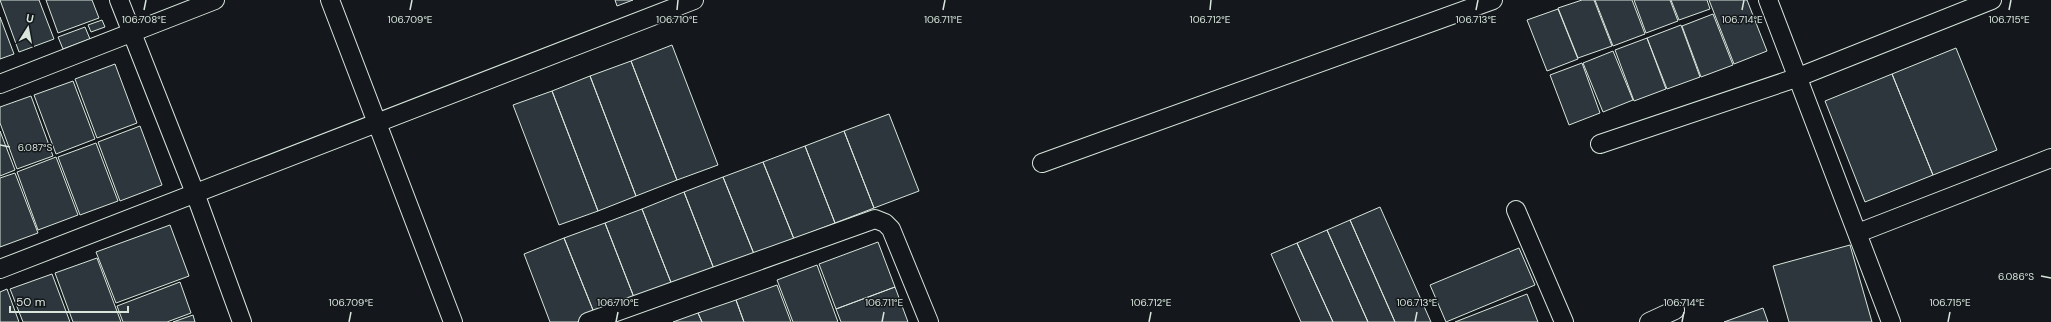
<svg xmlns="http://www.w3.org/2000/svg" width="2051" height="322" font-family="'DM Sans',sans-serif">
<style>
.building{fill:#2c363c;stroke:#d8e6dc}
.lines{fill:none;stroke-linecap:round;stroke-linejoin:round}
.minor-casing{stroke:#d8e6dc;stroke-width:20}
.minor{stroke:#14181c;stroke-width:18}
.ticks{fill:none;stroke:#d8e6dc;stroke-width:1.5}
.ticks-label{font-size:10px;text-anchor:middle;fill:#d8e6dc;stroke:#14181c;stroke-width:3;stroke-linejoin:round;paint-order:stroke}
</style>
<rect width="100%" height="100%" fill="#14181c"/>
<!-- building -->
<path class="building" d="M 0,0 L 39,0 L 54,39 L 19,52 Z
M 46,0 L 92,0 L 99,18 L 58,33 Z
M 615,0 L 633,0 L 617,6 Z
M 1582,0 L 1594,0 L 1612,46 L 1578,58 L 1558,8 Z
M 1595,0 L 1632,0 L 1645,34 L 1613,46 Z
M 1634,0 L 1670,0 L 1678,21 L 1646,33 Z
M 1671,0 L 1707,0 L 1710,9 L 1679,20 Z
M 1709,0 L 1747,0 L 1767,51 L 1734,64 Z
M 1558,9 L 1578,59 L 1547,71 L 1527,20 Z
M 1713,14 L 1733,65 L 1701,77 L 1682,26 Z
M 0,17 L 14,54 L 0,59 Z
M 102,20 L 105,27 L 91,32 L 88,25 Z
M 1681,25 L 1700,77 L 1667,89 L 1647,38 Z
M 85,27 L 90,39 L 63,49 L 58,37 Z
M 1647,38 L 1666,89 L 1634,101 L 1615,50 Z
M 672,45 L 718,165 L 677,180 L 631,61 Z
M 1956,48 L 1997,150 L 1933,175 L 1892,74 Z
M 1613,51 L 1633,100 L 1603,112 L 1583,63 Z
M 631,61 L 677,180 L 636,196 L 590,76 Z
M 1582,63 L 1600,113 L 1569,125 L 1550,75 Z
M 115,64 L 137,123 L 97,138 L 75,79 Z
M 1892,74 L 1933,175 L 1865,202 L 1825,101 Z
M 590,76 L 636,196 L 598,211 L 552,91 Z
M 73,81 L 95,139 L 56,154 L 34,95 Z
M 552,91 L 598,211 L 559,225 L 513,105 Z
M 31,96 L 53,156 L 17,169 L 0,123 L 0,107 Z
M 889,114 L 919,191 L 874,208 L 844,131 Z
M 140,126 L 162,185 L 120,201 L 98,142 Z
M 0,131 L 15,170 L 0,176 Z
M 844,131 L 874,208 L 835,223 L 805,146 Z
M 96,143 L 118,201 L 80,215 L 58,157 Z
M 805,146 L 835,223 L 794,239 L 763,162 Z
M 56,157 L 78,215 L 38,230 L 17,172 Z
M 763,162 L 794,239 L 754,254 L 723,177 Z
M 15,173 L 38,233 L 0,247 L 0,178 Z
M 723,177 L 754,254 L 714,269 L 684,192 Z
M 684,192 L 714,269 L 672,285 L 642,209 Z
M 1380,207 L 1431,322 L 1395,322 L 1350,220 Z
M 642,209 L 672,285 L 635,300 L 605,223 Z
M 1350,220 L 1395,322 L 1368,322 L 1327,230 Z
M 605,223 L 635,300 L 595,315 L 564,238 Z
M 170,225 L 189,276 L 116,303 L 96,252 Z
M 1327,230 L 1368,322 L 1333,322 L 1297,243 Z
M 564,238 L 595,315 L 577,322 L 550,322 L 524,254 Z
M 878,242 L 895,287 L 836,309 L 819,264 Z
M 1297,243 L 1333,322 L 1301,322 L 1271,254 Z
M 1850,245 L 1872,322 L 1789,322 L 1773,266 Z
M 1519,248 L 1535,285 L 1446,322 L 1430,285 Z
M 97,258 L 121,322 L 73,322 L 55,273 Z
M 817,265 L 838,322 L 793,322 L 777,280 Z
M 52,274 L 70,322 L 23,322 L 10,289 Z
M 180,282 L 191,313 L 167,322 L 123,322 L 117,306 Z
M 777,285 L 791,322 L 744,322 L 736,300 Z
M 895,287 L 908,322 L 841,322 L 836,309 Z
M 7,289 L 19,322 L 0,322 L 0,292 Z
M 1527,294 L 1538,322 L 1455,322 Z
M 736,300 L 744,322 L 702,322 L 698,313 Z
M 1763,308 L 1768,322 L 1724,322 Z
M 698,313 L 702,322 L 673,322 Z
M 193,315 L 195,322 L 173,322 Z"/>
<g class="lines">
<defs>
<path id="minor" d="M 119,0 L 195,193 L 242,322
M 330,0 L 453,322
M 1768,0 L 1891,322
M 0,84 L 215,0
M 1600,144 L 1796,78 L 1992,0
M 1042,163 L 1493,0
M 1516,210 L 1564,322
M 1858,233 L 2051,158
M 0,269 L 694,0
M 588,322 L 875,219 L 885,223 L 891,229 L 929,322
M 1649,322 L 1675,310"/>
</defs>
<!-- minor casing -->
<use href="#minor" class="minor-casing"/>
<!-- minor -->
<use href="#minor" class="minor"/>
</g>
<!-- ticks -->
<path class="ticks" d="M 144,10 L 146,0M 410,10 L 412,0M 677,10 L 678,0M 943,10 L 945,0M 1210,10 L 1211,0M 1476,10 L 1478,0M 1742,10 L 1744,0M 2009,10 L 2011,0M 0,145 L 10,147M 2041,276 L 2051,278M 349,322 L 351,312M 616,322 L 618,312M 882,322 L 884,312M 1149,322 L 1151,312M 1415,322 L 1417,312M 1682,322 L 1684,312M 1948,322 L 1950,312"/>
<g class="ticks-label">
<text x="144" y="23">106.708°E</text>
<text x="410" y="23">106.709°E</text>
<text x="677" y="23">106.710°E</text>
<text x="943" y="23">106.711°E</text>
<text x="1210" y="23">106.712°E</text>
<text x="1476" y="23">106.713°E</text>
<text x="1742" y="23">106.714°E</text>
<text x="2009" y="23">106.715°E</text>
<text x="35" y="151">6.087°S</text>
<text x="2016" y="280">6.086°S</text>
<text x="351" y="306">106.709°E</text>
<text x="618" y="306">106.710°E</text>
<text x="884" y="306">106.711°E</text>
<text x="1151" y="306">106.712°E</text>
<text x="1417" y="306">106.713°E</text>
<text x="1684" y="306">106.714°E</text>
<text x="1950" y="306">106.715°E</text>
</g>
<!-- north arrow -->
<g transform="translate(28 28) rotate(11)" stroke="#14181c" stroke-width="3" paint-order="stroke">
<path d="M0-3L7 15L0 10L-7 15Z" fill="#d8e6dc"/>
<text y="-6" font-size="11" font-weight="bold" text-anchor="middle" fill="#d8e6dc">U</text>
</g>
<!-- scale -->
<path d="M10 306v6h118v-6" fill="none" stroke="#d8e6dc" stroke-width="2"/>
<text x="16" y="306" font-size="12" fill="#d8e6dc" stroke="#14181c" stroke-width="3" paint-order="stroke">50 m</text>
</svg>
